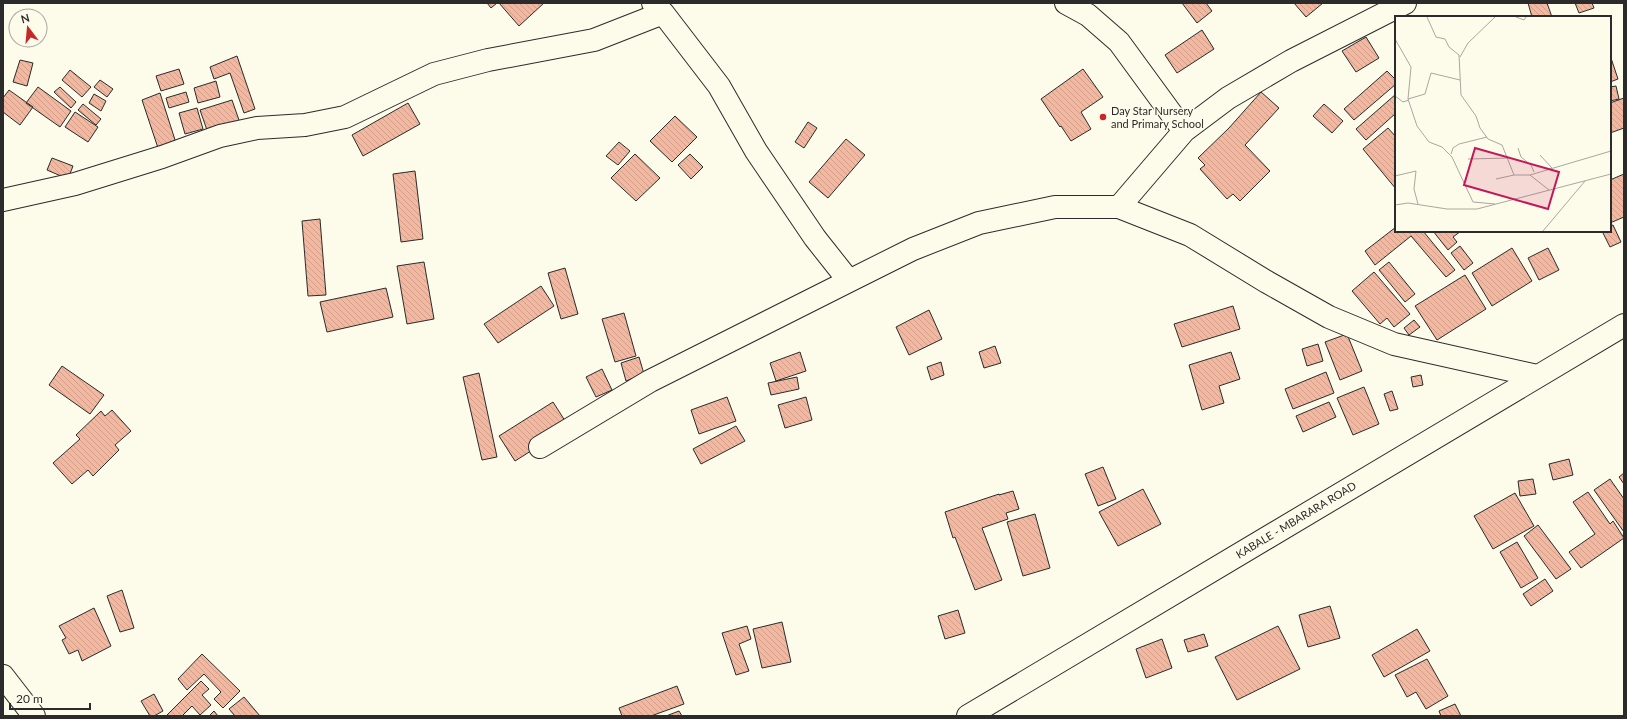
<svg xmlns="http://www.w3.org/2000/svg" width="1627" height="719" font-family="Lato,sans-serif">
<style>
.building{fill:url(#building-back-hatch);stroke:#2b2b2b}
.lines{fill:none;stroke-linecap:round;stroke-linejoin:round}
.minor-casing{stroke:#2b2b2b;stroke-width:24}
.primary-casing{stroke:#2b2b2b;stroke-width:24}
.minor{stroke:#fdfbea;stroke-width:22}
.primary{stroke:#fdfbea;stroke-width:22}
.poi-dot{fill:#c62828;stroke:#fdfbea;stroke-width:1.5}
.labels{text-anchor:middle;stroke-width:3;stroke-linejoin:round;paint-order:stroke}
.poi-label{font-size:11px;fill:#2b2b2b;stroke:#fdfbea;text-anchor:start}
.street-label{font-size:11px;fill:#2b2b2b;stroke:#fdfbea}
.inset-road{fill:none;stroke:#a9a89e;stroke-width:1}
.view{fill:#c2185b;fill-opacity:0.15;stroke:#c2185b;stroke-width:2}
.inset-edge{fill:none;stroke:#2b2b2b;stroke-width:2}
</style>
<defs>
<pattern id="building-back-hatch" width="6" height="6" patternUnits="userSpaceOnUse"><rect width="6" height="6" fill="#f2b8a0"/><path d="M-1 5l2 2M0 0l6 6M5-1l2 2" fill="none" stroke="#d09e8a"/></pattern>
</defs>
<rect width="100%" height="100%" fill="#fdfbea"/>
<!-- building -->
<path class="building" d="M 487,3 L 497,3 L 491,8 Z
M 499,3 L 544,3 L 519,26 Z
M 1182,3 L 1206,3 L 1212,11 L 1197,23 Z
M 1294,3 L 1323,3 L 1306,17 Z
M 1528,3 L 1547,3 L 1552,17 L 1532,17 Z
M 1575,3 L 1592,3 L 1594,8 L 1579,13 Z
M 1202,30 L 1214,49 L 1177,73 L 1165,55 Z
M 1366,37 L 1379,58 L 1356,72 L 1342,51 Z
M 1610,55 L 1618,79 L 1610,82 Z
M 237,56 L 255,109 L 244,113 L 230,73 L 214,79 L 210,67 Z
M 20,60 L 33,63 L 27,86 L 13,82 Z
M 179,69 L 184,84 L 161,91 L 156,76 Z
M 1083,69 L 1103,97 L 1081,112 L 1091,129 L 1071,141 L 1061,126 L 1060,127 L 1041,99 Z
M 70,70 L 91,87 L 82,97 L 62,80 Z
M 1387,71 L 1396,80 L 1396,84 L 1354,120 L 1344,109 Z
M 100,80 L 113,89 L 107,97 L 94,87 Z
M 216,81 L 220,97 L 198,103 L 194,88 Z
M 1616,86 L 1619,99 L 1610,101 L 1610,87 Z
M 38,87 L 71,111 L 60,127 L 26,103 Z
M 60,87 L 76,102 L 71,108 L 54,92 Z
M 9,90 L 33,107 L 20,125 L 3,112 L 3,98 Z
M 186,92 L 189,102 L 169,108 L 166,98 Z
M 1261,92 L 1279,108 L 1245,145 L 1270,171 L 1240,201 L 1233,194 L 1227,199 L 1200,169 L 1205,165 L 1198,158 L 1229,128 Z
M 160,93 L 176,143 L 158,148 L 142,100 Z
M 94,94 L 106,101 L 101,111 L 89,103 Z
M 1396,94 L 1396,113 L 1366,140 L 1356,129 Z
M 1624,98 L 1624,128 L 1610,133 L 1610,103 Z
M 232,100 L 240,123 L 208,133 L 200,110 Z
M 408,103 L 420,124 L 363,156 L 352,135 Z
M 83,104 L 101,119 L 96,125 L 78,110 Z
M 1324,104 L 1343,121 L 1332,133 L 1313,116 Z
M 197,108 L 203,129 L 185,134 L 179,113 Z
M 75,112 L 98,127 L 88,142 L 65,127 Z
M 675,116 L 697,137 L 672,162 L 650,141 Z
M 808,122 L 817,128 L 804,148 L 795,142 Z
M 1388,128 L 1396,137 L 1396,189 L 1363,149 Z
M 846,139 L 865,155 L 828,198 L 809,182 Z
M 619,142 L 630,151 L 618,165 L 606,156 Z
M 635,154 L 660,178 L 636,201 L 611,178 Z
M 690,154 L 703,167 L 691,179 L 678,165 Z
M 52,158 L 73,166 L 68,179 L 47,170 Z
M 415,171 L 423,239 L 401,242 L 393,174 Z
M 1624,174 L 1624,217 L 1610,223 L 1610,180 Z
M 320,219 L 326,295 L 308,296 L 302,221 Z
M 1613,225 L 1621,242 L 1610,247 L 1602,231 L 1610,231 L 1610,226 Z
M 1396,227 L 1396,231 L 1423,231 L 1455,270 L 1446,277 L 1411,236 L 1375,265 L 1365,251 Z
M 1433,231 L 1461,231 L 1453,237 L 1457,242 L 1448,250 Z
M 1460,246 L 1473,263 L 1464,270 L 1451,253 Z
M 1512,248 L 1532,281 L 1492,306 L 1472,273 Z
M 1548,248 L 1559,270 L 1539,280 L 1528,258 Z
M 424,262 L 434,319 L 407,324 L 397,266 Z
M 1389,262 L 1415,294 L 1405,302 L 1379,270 Z
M 565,268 L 578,314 L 561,319 L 548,273 Z
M 1374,272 L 1410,314 L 1394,327 L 1387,318 L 1380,324 L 1352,291 Z
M 1465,275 L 1486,309 L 1437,340 L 1415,306 Z
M 541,286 L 554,306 L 498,343 L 484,324 Z
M 386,288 L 393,317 L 327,332 L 320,302 Z
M 1233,306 L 1240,329 L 1182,347 L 1174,324 Z
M 929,310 L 942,339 L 909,355 L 896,327 Z
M 624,313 L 636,356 L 615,362 L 602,319 Z
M 1414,320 L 1420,327 L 1409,335 L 1404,328 Z
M 1347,334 L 1362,371 L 1340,380 L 1325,342 Z
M 1318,344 L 1323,361 L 1307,366 L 1302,349 Z
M 995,346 L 1001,363 L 984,368 L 979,352 Z
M 800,352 L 806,371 L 776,381 L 770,363 Z
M 1231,352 L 1240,379 L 1219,386 L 1224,403 L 1202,410 L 1189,365 Z
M 639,357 L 644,374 L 626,381 L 621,363 Z
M 941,362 L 944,375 L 931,380 L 927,367 Z
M 62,366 L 104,395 L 90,414 L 49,385 Z
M 602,369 L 612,390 L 596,397 L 586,377 Z
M 1326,372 L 1334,393 L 1293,409 L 1285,389 Z
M 479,373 L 497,457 L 482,460 L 463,377 Z
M 1421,375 L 1423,385 L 1413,387 L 1411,377 Z
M 797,377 L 799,389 L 771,395 L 768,383 Z
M 1364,387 L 1379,424 L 1353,435 L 1337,398 Z
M 1392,391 L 1398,409 L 1390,411 L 1384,394 Z
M 727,397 L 736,421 L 699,434 L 691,410 Z
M 806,397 L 812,420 L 785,428 L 778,405 Z
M 553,402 L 569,427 L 515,461 L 499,436 Z
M 1329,402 L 1336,417 L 1303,432 L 1296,416 Z
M 112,410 L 131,431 L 115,445 L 119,450 L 93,476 L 88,470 L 72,484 L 53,463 L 80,439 L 76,435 L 101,411 L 105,416 Z
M 736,426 L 745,441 L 701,464 L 693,449 Z
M 1569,459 L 1573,475 L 1553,480 L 1549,464 Z
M 1103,467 L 1116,499 L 1098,506 L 1085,474 Z
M 1624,473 L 1624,484 L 1619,477 Z
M 1533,479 L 1536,494 L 1520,496 L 1518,481 Z
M 1610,479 L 1624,499 L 1624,532 L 1594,490 Z
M 1143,489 L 1161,524 L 1118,546 L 1099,512 Z
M 1013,491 L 1019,509 L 1006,513 L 1008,519 L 982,528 L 1002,580 L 975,590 L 955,537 L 953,538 L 945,512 L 999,494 L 999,495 Z
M 1588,492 L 1610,524 L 1613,521 L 1624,538 L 1581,568 L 1569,552 L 1595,534 L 1573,502 Z
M 1515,493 L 1534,526 L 1493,549 L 1474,516 Z
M 1035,514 L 1050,568 L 1023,576 L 1007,522 Z
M 1538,525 L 1571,569 L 1556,579 L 1524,536 Z
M 1517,542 L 1538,578 L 1521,588 L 1500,552 Z
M 1545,579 L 1553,591 L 1531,606 L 1523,594 Z
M 122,590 L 134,628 L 120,632 L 107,596 Z
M 1330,606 L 1340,638 L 1308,647 L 1299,615 Z
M 94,608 L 111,646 L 82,661 L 78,650 L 69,654 L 62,640 L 66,638 L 59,626 Z
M 958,610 L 965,633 L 945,639 L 938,616 Z
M 782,622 L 791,662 L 762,668 L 753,629 Z
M 747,626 L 751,639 L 739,644 L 749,671 L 736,675 L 722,633 Z
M 1278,626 L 1300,669 L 1237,700 L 1215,657 Z
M 1417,629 L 1430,651 L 1384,677 L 1372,655 Z
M 1204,634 L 1208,646 L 1188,652 L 1184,640 Z
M 1162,639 L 1172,668 L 1146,678 L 1136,649 Z
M 202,654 L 240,691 L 223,708 L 214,699 L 221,692 L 204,674 L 187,690 L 178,679 Z
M 1427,659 L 1448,696 L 1426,709 L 1416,692 L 1407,697 L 1395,675 Z
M 201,681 L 209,689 L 202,695 L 211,705 L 200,715 L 192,706 L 182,716 L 168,716 L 167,715 Z
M 677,686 L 684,704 L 651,716 L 622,716 L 619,708 Z
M 154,694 L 163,711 L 154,716 L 150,716 L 141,701 Z
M 244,697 L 260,716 L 235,716 L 229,709 Z
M 1455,704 L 1461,716 L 1441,716 L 1439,711 Z
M 214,711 L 218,716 L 209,716 Z
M 679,711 L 682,716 L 666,716 Z"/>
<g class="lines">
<defs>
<path id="minor" d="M 653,3 L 663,13 L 719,86 L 756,151 L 815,238 L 849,281 L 913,249 L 979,223 L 1055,207 L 1119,207 L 1190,235 L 1267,282 L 1329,317 L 1394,344 L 1537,376
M 1066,3 L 1088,15 L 1119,42 L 1184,131
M 3,200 L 75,184 L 162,157 L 220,136 L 257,128 L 305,125 L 345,117 L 434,74 L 488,60 L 594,40 L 663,13
M 1119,207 L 1184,131 L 1228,98 L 1291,61 L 1405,3
M 540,447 L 650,381 L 849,281
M 3,676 L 34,716"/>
<path id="primary" d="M 968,716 L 1624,325"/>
</defs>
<!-- minor casing -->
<use href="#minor" class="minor-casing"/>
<!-- primary casing -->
<use href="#primary" class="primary-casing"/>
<!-- minor -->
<use href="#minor" class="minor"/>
<!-- primary -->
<use href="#primary" class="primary"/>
</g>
<!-- markers -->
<circle class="poi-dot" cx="1103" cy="117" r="4"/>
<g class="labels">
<!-- poi labels -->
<g class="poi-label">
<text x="1111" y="115">Day Star Nursery<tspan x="1111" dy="13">and Primary School</tspan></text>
</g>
<!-- street labels -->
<g class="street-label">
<text transform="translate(1296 520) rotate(-31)" y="4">KABALE - MBARARA ROAD</text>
</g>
</g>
<!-- overview -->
<g transform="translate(1395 16)">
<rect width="216" height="216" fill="#fdfbea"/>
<path class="inset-road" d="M 32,1 L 41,21 L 50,23 L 54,31 L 64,39 L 66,79 L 81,100 L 85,112 L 93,123 L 107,129 L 119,159 L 135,159 L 154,174M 121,1 L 129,4 L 131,1M 0,23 L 16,51 L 13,83 L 22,110 L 34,126 L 47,131 L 57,141 L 78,186 L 100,188M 65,41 L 73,27 L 100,1M 0,80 L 8,86 L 14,84M 13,83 L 30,78 L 36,57 L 65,64M 123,132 L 126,141 L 136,149 L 139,156M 56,138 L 58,132 L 64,128 L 92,121M 145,139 L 157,152M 73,143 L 114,142M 135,159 L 216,135M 0,160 L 21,155 L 19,173 L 23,188M 101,163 L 119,159M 0,189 L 13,187 L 52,193 L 82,193 L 216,158M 148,215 L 190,165"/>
<path class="view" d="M 80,132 L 164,156 L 153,193 L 69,169 Z"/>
<rect width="216" height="216" class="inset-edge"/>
</g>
<!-- border -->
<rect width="1627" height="719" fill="none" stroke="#2b2b2b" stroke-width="8"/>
<!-- north arrow -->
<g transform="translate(28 28) rotate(344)"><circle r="19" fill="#fdfbea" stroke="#a9a89e"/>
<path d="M0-3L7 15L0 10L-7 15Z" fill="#c62828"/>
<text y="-6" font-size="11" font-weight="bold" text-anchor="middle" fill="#2b2b2b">N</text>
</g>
<!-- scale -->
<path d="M10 703v6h80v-6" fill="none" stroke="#2b2b2b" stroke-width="2"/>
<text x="16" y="703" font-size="12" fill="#2b2b2b" stroke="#fdfbea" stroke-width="3" paint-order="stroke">20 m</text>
</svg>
